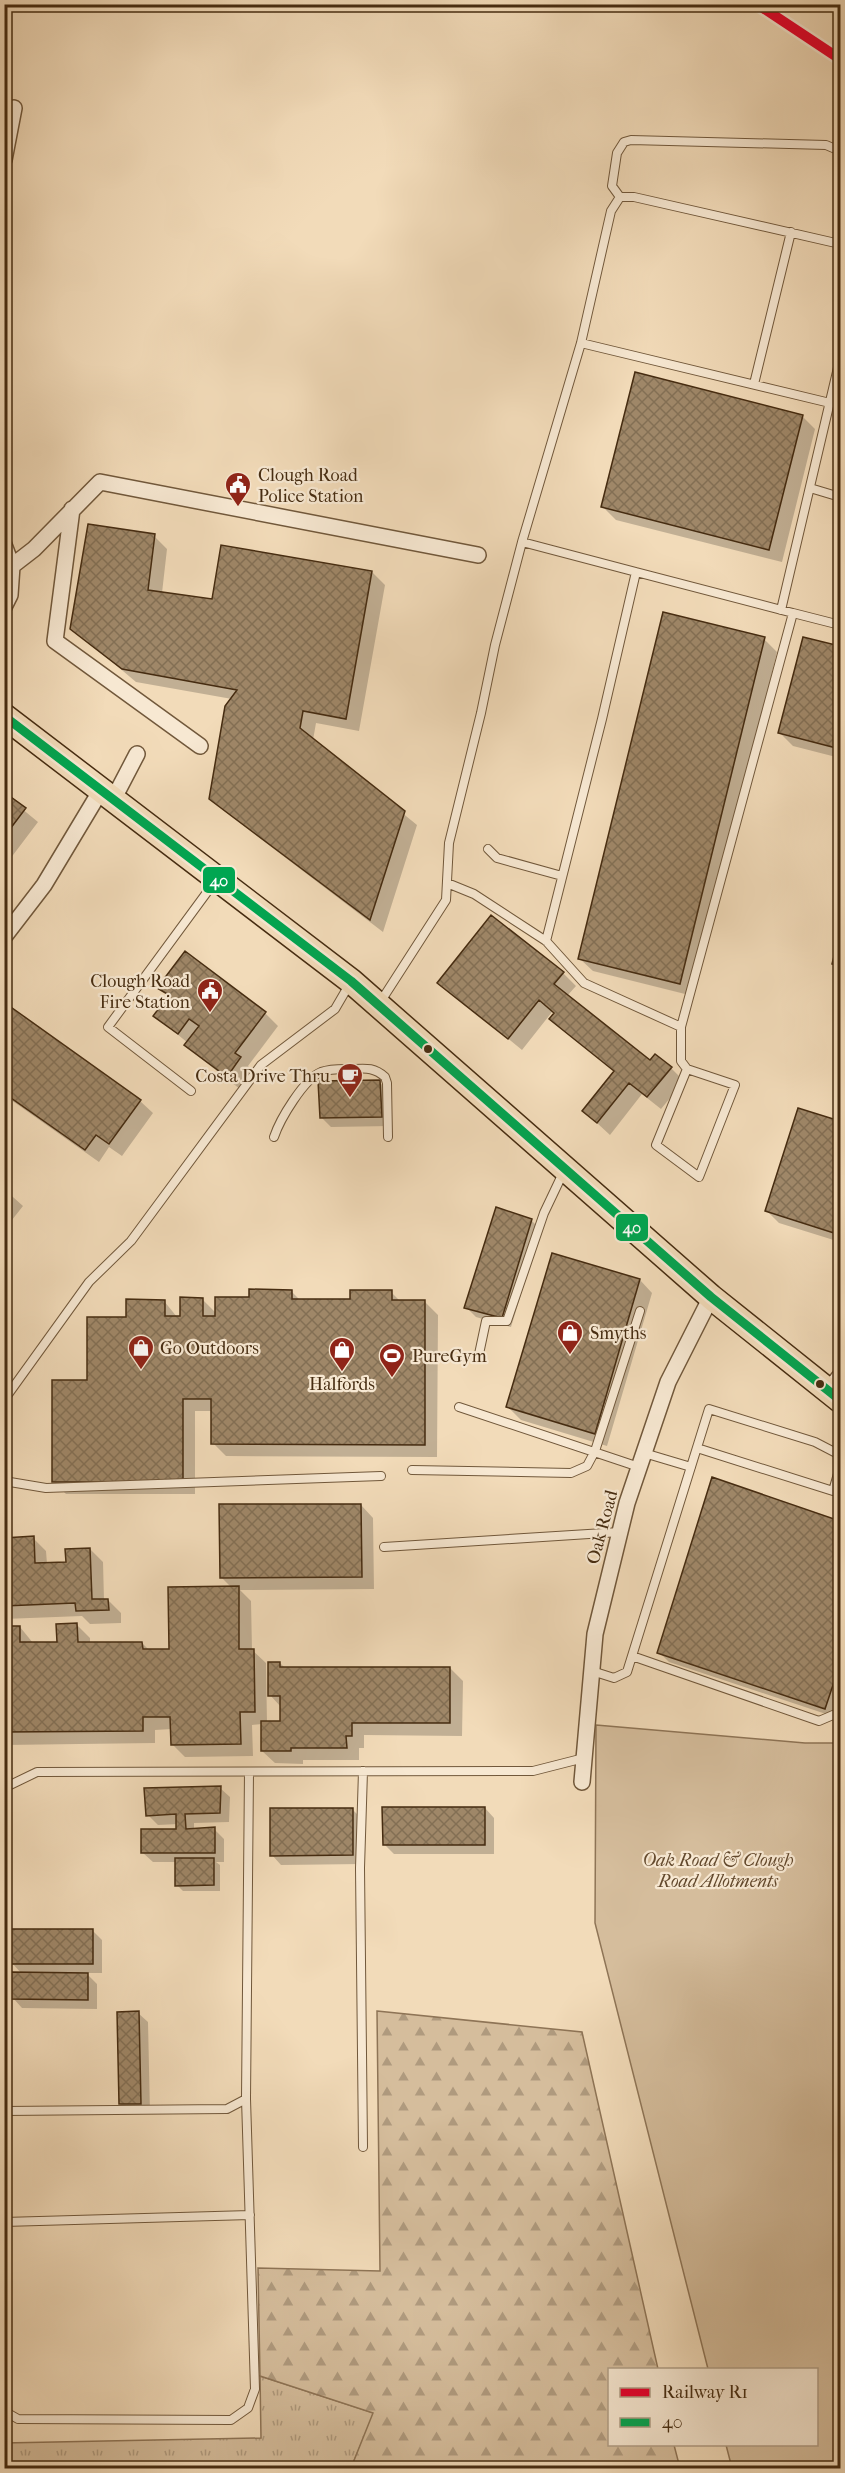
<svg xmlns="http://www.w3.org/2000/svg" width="845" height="2473" font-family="'IM FELL French Canon',serif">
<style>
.grass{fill:url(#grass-tufts);stroke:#8e7456;stroke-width:1.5}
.forest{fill:url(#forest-firs);stroke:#8e7456;stroke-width:1.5}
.garden{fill:#d5bd9c;stroke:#8e7456;stroke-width:1.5}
.shadow{fill:#0003}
.building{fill:url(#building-cross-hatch);stroke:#462c11;stroke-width:1.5}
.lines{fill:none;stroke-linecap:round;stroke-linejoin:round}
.service-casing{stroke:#71583b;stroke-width:10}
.minor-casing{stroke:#71583b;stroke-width:18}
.primary-casing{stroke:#462c11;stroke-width:27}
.service{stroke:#f7e8d2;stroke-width:8}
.minor{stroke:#f7e8d2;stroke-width:15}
.primary{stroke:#f2dbb9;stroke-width:24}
.bus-1-casing{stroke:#f7e8d2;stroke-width:14}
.bus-1{stroke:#00a651;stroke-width:9}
.rail-1-casing{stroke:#f7e8d2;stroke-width:15}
.rail-1{stroke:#e4002b;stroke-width:10}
.bus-dot{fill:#462c11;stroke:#f7e8d2;stroke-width:2}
.labels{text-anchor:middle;stroke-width:4.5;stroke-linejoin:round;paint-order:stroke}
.poi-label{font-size:18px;fill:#462c11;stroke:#f7e8d2;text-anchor:start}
.street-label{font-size:18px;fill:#462c11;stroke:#f7e8d2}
.park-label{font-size:18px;font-style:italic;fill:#63492d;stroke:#f7e8d2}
.line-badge{stroke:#f7e8d2;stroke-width:2}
.badge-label{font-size:16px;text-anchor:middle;font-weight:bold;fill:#fff}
</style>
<defs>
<pattern id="grass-tufts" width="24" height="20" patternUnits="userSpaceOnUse" patternTransform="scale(1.5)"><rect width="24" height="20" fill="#d5bd9c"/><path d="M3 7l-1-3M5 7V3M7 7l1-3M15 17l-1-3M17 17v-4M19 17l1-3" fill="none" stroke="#af9a7e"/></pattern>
<pattern id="forest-firs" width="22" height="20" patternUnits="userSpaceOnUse" patternTransform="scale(1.5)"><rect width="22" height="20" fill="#d5bd9c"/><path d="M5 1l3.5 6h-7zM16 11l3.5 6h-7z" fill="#af9a7e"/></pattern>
<pattern id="building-cross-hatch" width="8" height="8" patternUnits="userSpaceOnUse" patternTransform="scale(1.5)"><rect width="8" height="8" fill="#9f8768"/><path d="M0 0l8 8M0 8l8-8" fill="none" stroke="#836f54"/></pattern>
</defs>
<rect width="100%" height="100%" fill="#f2dbb9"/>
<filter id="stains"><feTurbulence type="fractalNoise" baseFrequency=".00333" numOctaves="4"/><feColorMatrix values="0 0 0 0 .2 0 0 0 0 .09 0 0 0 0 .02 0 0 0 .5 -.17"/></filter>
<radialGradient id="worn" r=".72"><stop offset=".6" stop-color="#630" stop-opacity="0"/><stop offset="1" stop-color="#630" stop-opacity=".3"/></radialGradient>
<!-- grass -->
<path class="grass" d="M 260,2376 L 374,2413 L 351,2468 L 5,2468 L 4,2443 L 261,2438 Z"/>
<!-- forest -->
<path class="forest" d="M 377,2011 L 582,2032 L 658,2369 L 610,2370 L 610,2444 L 674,2445 L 680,2468 L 351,2468 L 373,2413 L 260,2376 L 258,2268 L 380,2271 Z"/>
<!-- garden -->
<path class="garden" d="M 596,1725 L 805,1743 L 840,1743 L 840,2468 L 732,2468 L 726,2445 L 816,2444 L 816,2370 L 708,2369 L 595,1923 Z"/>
<!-- shadow -->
<path class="shadow" d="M 802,416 L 815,429 L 782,562 L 616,520 L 603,507 Z
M 154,536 L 167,549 L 162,593 L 213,600 L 372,572 L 385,585 L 359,731 L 316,723 L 313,740 L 417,825 L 383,932 L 224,811 L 211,798 L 232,699 L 136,682 L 72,628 Z
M 764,639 L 777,652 L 693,996 L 593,971 L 580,959 Z
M 804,639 L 840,648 L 840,758 L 793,746 L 780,733 Z
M 4,794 L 38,822 L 4,867 Z
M 840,938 L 840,971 L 833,963 Z
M 563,973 L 576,986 L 567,996 L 650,1062 L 671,1068 L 684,1081 L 661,1109 L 642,1094 L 610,1135 L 584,1111 L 615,1072 L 564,1031 L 551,1019 L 555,1014 L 552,1012 L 522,1050 L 439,982 Z
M 159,987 L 265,1013 L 278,1026 L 248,1066 L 253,1071 L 240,1089 L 199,1057 L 188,1043 L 155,1016 L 169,997 Z
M 4,1013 L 140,1101 L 153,1113 L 122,1156 L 109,1147 L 99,1162 L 4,1095 Z
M 379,1082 L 389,1091 L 391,1126 L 331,1127 L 321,1117 Z
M 799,1110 L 840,1123 L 840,1242 L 779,1223 L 766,1210 Z
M 4,1189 L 23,1206 L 4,1230 Z
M 531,1220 L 541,1230 L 511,1327 L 476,1317 L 466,1307 Z
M 640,1280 L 652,1293 L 607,1446 L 521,1420 L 508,1407 Z
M 291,1291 L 301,1301 L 352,1301 L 391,1292 L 401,1302 L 425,1302 L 438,1315 L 437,1457 L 226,1456 L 213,1443 L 213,1411 L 195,1411 L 195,1494 L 66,1494 L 53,1481 L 89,1382 L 127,1319 L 164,1301 L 177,1317 L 182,1317 L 202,1299 L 217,1314 L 251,1299 Z
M 713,1479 L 840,1522 L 840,1701 L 835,1717 L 669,1662 L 659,1652 Z
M 361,1505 L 373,1518 L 374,1589 L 240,1590 L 251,1601 L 252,1650 L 266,1663 L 267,1723 L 281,1723 L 281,1707 L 270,1695 L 280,1663 L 285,1668 L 450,1668 L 463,1681 L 462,1736 L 364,1735 L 364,1748 L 359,1748 L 359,1760 L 303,1760 L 303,1764 L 275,1763 L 262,1751 L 262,1724 L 252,1725 L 253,1756 L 185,1757 L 172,1744 L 172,1729 L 155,1730 L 155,1743 L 4,1745 L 4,1627 L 20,1627 L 33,1643 L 58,1643 L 77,1625 L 90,1638 L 90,1644 L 142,1643 L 150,1651 L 170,1651 L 232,1588 L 221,1577 Z
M 33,1538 L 46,1551 L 47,1564 L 67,1563 L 90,1549 L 103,1562 L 104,1600 L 108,1600 L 121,1613 L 121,1623 L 90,1624 L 82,1616 L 4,1619 L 4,1539 Z
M 220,1788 L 230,1797 L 229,1822 L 194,1823 L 194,1830 L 214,1829 L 224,1839 L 224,1862 L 216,1862 L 220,1865 L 220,1891 L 183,1891 L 177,1885 L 176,1862 L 153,1862 L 143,1853 L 178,1830 L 178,1824 L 158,1825 L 148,1815 Z
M 485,1808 L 494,1818 L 494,1854 L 394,1854 L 384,1844 Z
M 352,1809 L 362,1819 L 362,1864 L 281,1865 L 272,1855 Z
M 92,1930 L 102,1940 L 102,1973 L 86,1973 L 97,1984 L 97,2009 L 22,2008 L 13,1998 L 22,1974 L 12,1963 Z
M 138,2013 L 148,2022 L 150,2113 L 130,2113 L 120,2104 Z"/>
<!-- building -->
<path class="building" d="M 635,372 L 803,415 L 769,550 L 601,507 Z
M 88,524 L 155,534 L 148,590 L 212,599 L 221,545 L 372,571 L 346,719 L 303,711 L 300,728 L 405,811 L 370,920 L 209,799 L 225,706 L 237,690 L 122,669 L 70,629 Z
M 663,612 L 765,637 L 680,984 L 578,959 Z
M 803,637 L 840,646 L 840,749 L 778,733 Z
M 4,792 L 26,808 L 4,837 Z
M 491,915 L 564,972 L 554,984 L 650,1060 L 655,1054 L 672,1067 L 647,1097 L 629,1083 L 597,1123 L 582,1111 L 614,1071 L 549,1019 L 554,1013 L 539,1000 L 508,1039 L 437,983 Z
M 840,933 L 840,966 L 832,964 Z
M 185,951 L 266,1012 L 235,1053 L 241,1057 L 227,1077 L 184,1045 L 199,1026 L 189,1019 L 178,1034 L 153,1016 L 169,995 L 157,988 Z
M 8,1005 L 141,1100 L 109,1144 L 96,1135 L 85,1150 L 4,1093 L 4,1010 Z
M 380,1080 L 382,1117 L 320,1118 L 318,1081 Z
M 798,1108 L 840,1121 L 840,1235 L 765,1211 Z
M 496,1207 L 532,1219 L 502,1318 L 464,1308 Z
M 552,1253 L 640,1279 L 595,1434 L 506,1407 Z
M 249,1289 L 292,1290 L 292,1299 L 350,1299 L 350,1290 L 392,1290 L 392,1300 L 425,1300 L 425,1445 L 211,1444 L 211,1399 L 183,1399 L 183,1482 L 52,1482 L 52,1380 L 87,1380 L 87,1317 L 126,1317 L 126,1299 L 165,1300 L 165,1316 L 180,1316 L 180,1297 L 203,1298 L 203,1316 L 215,1316 L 215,1297 L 249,1297 Z
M 712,1477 L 840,1521 L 840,1664 L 825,1709 L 657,1653 Z
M 219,1504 L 361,1504 L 362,1577 L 220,1578 Z
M 34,1536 L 35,1563 L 66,1562 L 65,1549 L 90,1548 L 92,1599 L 108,1599 L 109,1610 L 76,1611 L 75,1603 L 4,1606 L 4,1538 Z
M 239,1586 L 239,1649 L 254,1649 L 255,1712 L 240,1712 L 241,1744 L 171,1745 L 170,1717 L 143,1717 L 143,1731 L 4,1732 L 4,1626 L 20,1626 L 20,1642 L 57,1642 L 56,1624 L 77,1623 L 78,1642 L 142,1642 L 143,1649 L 169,1649 L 168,1587 Z
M 268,1662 L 280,1662 L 280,1667 L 450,1667 L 450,1723 L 352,1723 L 352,1736 L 346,1736 L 347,1748 L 291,1748 L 291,1751 L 261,1751 L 261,1721 L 280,1721 L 280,1696 L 268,1696 Z
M 221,1786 L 220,1813 L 185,1814 L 186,1829 L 215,1827 L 215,1853 L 141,1853 L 141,1829 L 176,1829 L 176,1814 L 146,1816 L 144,1788 Z
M 382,1807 L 485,1807 L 485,1845 L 383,1845 Z
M 270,1808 L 353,1808 L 353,1855 L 270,1856 Z
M 175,1858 L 214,1858 L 214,1885 L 175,1886 Z
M 10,1929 L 93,1929 L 93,1964 L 10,1964 Z
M 11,1972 L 88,1973 L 88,2000 L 11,1999 Z
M 139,2011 L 141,2104 L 119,2104 L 117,2012 Z"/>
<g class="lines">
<defs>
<path id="service" d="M 620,197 L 612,186 L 617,153 L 624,142 L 631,140 L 826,145 L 840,151
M 581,343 L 830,403
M 754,384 L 791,232
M 810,488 L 840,497
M 522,542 L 581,343 L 611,211 L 620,197 L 634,197 L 840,244
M 636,572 L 793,613 L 681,1027 L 681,1061 L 687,1069 L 735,1085 L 699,1177 L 656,1145 L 687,1069
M 781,610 L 840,359
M 793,613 L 840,625
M 488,849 L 497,858 L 562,876
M 447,883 L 474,894 L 546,941 L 584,983 L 681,1027
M 381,1001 L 446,900 L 449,843 L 481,713 L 495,645 L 522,542 L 636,572 L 602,719 L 546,941
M 191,1091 L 108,1027 L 216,880
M 274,1137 C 280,1119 304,1079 321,1072 C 332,1068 343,1069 354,1069 C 367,1068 375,1068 385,1077 L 387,1083 L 388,1137
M 479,1354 L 486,1321 L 507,1321 L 544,1213 L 563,1173
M 4,1400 L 89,1282 L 131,1241 L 261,1065 L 335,1009 L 349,985
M 459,1407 L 639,1467
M 697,1448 L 833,1491 L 840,1467
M 644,1453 L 691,1467
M 412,1470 L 571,1473 L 587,1466 L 595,1451 L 640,1311
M 4,1481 L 46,1488 L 381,1476
M 384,1547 L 620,1532
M 632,1656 L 819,1721 L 840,1712
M 592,1671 L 614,1678 L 627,1672 L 709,1409 L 815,1442 L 840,1455
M 363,1771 L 360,1868 L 363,2147
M 4,1788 L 37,1772 L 533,1771 L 584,1758
M 4,2111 L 227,2109 L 246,2099 L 249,1772
M 4,2222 L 250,2215
M 4,2411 L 18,2419 L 231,2420 L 248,2408 L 255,2389 L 246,2099"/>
<path id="minor" d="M 4,160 L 14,108
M 72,509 L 55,641 L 200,746
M 4,545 L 12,566
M 4,607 L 10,595 L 12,566 L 34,549 L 100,482 L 478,555
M 113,800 L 137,754
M 4,937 L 44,885 L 101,790
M 828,1391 L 840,1376
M 582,1782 L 595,1634 L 627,1503 L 668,1382 L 711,1297"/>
<path id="primary" d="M 4,716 L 351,981 L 711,1297 L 840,1400"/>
</defs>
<!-- service casing -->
<use href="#service" class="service-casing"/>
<!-- minor casing -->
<use href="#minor" class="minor-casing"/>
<!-- primary casing -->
<use href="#primary" class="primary-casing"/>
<!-- service -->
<use href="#service" class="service"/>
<!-- minor -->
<use href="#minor" class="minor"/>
<!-- primary -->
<use href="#primary" class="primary"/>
<defs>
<path id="bus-1" d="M 4,716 L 351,981 L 711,1297 L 840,1400"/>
</defs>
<!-- bus-1 casing -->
<use href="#bus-1" class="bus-1-casing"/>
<!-- bus-1 -->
<use href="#bus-1" class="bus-1"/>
<defs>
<path id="rail-1" d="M 757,4 L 840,59"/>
</defs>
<!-- rail-1 casing -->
<use href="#rail-1" class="rail-1-casing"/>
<!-- rail-1 -->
<use href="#rail-1" class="rail-1"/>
</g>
<!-- icons -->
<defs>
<symbol id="civic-pin" viewBox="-11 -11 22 30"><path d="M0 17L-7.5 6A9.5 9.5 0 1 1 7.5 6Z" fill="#8f2418" stroke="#f7e8d2"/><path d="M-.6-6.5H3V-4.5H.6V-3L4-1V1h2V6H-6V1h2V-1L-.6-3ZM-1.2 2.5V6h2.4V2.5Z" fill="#fff"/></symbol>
<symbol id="cafe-pin" viewBox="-11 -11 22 30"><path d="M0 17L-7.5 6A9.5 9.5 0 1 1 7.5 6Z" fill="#8f2418" stroke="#f7e8d2"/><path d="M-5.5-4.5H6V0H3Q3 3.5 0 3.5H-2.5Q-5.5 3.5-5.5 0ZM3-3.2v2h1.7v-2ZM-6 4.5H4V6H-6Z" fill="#fff"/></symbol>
<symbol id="shop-pin" viewBox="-11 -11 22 30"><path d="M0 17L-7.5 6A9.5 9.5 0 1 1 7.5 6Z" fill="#8f2418" stroke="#f7e8d2"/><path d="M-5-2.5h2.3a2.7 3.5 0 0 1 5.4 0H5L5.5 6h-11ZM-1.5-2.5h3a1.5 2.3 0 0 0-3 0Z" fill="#fff"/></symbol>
<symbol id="stadium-pin" viewBox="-11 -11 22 30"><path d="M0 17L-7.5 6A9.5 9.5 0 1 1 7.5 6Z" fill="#8f2418" stroke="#f7e8d2"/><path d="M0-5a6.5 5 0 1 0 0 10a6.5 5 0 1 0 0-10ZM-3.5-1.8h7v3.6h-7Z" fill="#fff"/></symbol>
</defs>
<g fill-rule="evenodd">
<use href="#civic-pin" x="223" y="470" width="30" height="40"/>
<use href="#civic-pin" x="195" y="976" width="30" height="40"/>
<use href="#cafe-pin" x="335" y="1061" width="30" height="40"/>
<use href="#shop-pin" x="555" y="1318" width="30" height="40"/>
<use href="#shop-pin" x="126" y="1333" width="30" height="40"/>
<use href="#shop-pin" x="327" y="1335" width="30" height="40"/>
<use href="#stadium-pin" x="377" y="1341" width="30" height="40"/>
</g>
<!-- markers -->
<g class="bus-dot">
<circle cx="428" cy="1049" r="5"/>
<circle cx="820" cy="1384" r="5"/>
</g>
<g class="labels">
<!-- poi labels -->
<g class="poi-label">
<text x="258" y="481">Clough Road<tspan x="258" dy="21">Police Station</tspan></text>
<text x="190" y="987" text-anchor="end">Clough Road<tspan x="190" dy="21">Fire Station</tspan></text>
<text x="330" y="1082" text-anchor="end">Costa Drive Thru</text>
<text x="590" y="1339">Smyths</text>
<text x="160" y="1354">Go Outdoors</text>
<text x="412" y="1362">PureGym</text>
<text x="342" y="1390" text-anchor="middle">Halfords</text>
</g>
<!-- street labels -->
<g class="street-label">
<text transform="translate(602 1527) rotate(-75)" y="6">Oak Road</text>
</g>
<!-- park labels -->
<g class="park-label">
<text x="718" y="1866">Oak Road &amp; Clough<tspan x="718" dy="21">Road Allotments</tspan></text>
</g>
</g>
<g class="line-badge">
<rect x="202" y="866" width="34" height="28" rx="6" fill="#00a651"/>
<rect x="615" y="1213" width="34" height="29" rx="6" fill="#00a651"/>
</g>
<g class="badge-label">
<text x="219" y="886">40</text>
<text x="632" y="1233">40</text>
</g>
<!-- margin -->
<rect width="845" height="2473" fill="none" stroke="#f2dbb9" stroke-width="24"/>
<rect x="6" y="6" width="833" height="2461" fill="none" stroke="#462c11" stroke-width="3"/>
<rect x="12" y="12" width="821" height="2449" fill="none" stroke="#462c11" stroke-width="1.5"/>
<!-- legend -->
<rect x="608" y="2368" width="210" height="78" fill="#f7e8d2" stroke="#b09d85" stroke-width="1.5"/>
<rect x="620" y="2388" width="30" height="9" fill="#e4002b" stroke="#b09d85" stroke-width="1.5"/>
<text x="662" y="2398" font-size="18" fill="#462c11">Railway R1</text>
<rect x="620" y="2418" width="30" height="9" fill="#00a651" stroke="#b09d85" stroke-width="1.5"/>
<text x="662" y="2428" font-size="18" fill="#462c11">40</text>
<rect width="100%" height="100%" filter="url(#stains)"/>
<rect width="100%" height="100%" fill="url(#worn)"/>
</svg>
